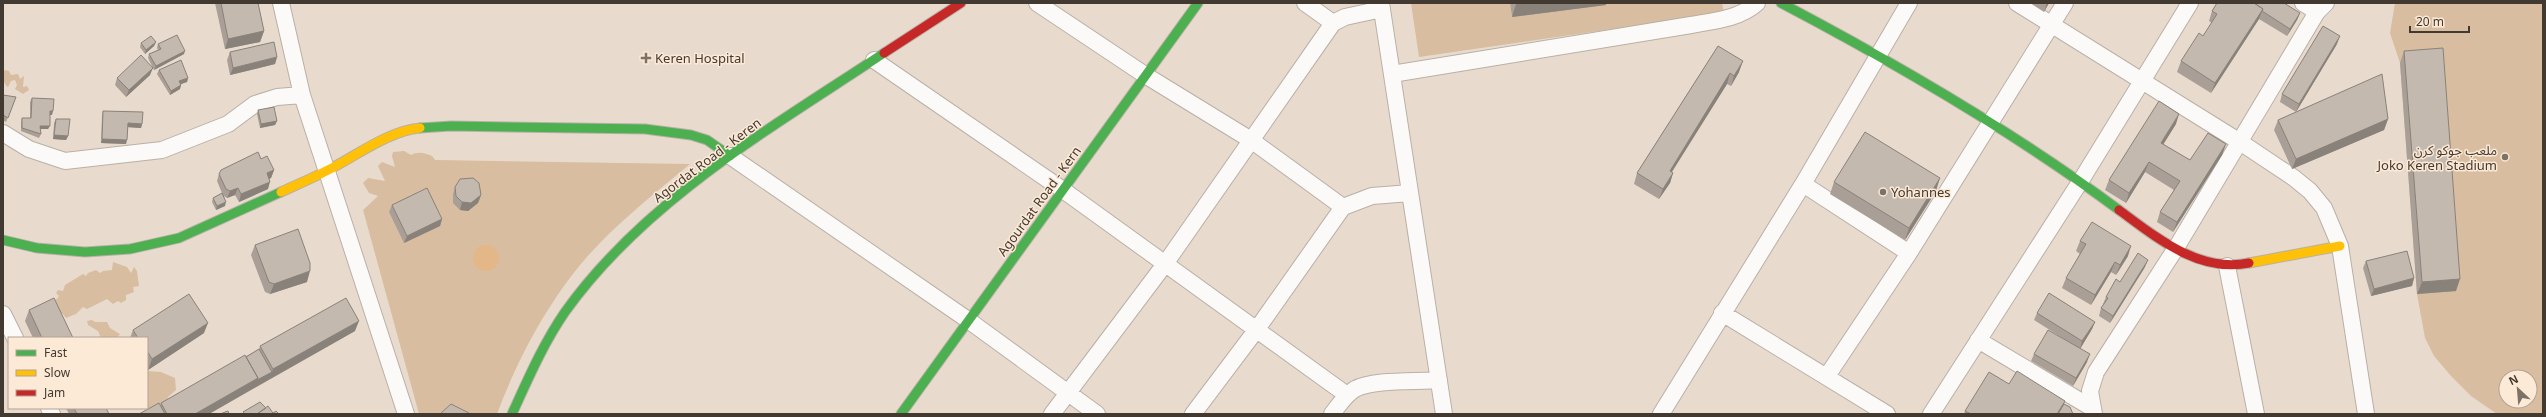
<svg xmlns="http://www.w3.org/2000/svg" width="2546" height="417" font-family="'Noto Sans','Noto Sans Arabic',sans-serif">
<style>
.green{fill:#d8bda0;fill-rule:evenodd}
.water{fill:#e3b787}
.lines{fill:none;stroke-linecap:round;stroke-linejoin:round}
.street-casing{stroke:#b9b0a6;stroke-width:18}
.fast-casing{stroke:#b9b0a6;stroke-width:11}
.slow-casing{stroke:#b9b0a6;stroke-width:11}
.jam-casing{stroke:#b9b0a6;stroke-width:11}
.street{stroke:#fcfaf8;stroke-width:16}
.fast{stroke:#4caf50;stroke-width:9}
.slow{stroke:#ffc107;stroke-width:9}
.jam{stroke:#c62828;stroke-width:9}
.wall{fill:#a99f96}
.shaded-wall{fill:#89827a}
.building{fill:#c4b9af;stroke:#89827a}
.poi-dot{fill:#7c7267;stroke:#fce9d6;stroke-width:1.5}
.labels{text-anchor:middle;stroke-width:3;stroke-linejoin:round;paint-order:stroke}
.poi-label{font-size:13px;fill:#423930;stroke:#fce9d6;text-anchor:start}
.street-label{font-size:13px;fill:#423930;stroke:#fce9d6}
</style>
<rect width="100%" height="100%" fill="#e8dbce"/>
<!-- green -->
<path class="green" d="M 1411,3 L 1510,3 L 1512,17 L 1605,3 L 1722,3 L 1724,13 L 1419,57 Z
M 2395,3 L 2543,3 L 2543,414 L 2497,414 L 2471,396 L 2451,376 L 2434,356 L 2425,338 L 2417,294 L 2400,63 L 2390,33 ZM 2506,377 L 2530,377 L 2530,401 L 2506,401 Z
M 5,70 L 9,71 L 11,75 L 18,74 L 20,79 L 24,76 L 23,87 L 27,86 L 29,90 L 23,94 L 15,89 L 17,85 L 15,80 L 11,81 L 8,87 C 3,84 1,73 5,70 Z
M 404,151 L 411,155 C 418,151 425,153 432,156 L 435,160 L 690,164 C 654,194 617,223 586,258 C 548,302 517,360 497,414 L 419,414 L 363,210 L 378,196 L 369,193 L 363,183 L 368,178 L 385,181 L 378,166 L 382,162 L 395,167 L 392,156 L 393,152 Z
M 113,262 L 127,267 L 131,273 L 134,267 L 137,271 L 139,286 L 133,287 L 134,292 L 126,295 L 126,300 L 121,303 L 118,301 L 113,304 L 107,299 L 87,309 L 83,307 L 76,314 L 66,318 L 63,314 L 57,314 L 49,301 L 57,299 L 59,296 L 56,293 L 58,290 L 63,291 L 65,285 L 83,274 L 86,276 L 88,273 L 96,270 L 100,273 L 103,271 L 112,270 Z
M 92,320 L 95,322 L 107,322 L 110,328 L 120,334 L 117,338 L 101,338 L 98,331 L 88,325 L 87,321 Z
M 147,371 L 161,372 L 175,378 L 176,390 L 168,397 L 165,409 L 146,408 Z"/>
<!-- water -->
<path class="water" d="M473 258a13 13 0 1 1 26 0a13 13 0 1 1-26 0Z"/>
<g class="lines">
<defs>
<path id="street" d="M 281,3 L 302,95 L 406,414
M 1037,3 L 1145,75 L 1251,140 L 1343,207
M 1305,3 L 1333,23
M 1381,3 L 1444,414
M 2017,3 L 2240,142 L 2294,178 L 2310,191 L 2324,208 L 2340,246 L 2366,414
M 2303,3 L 2317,12
M 874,60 L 1063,190 L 1347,395
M 1392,74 L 1691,25 C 1714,21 1739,19 1757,3
M 3,133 L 29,149 L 65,161 L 162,150 L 228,124 L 255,104 L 277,97 L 302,95
M 730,156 L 968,320 L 1097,414
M 1803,184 L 1909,253
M 2227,266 L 2256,414
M 1722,313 L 1887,414
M 3,314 L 15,338
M 1978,340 L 2092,408
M 1827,376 L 1909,253 L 2065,3
M 49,408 L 52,414
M 1052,414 L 1165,264 L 1333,23 L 1345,17 L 1382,9
M 1193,414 L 1257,329 L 1343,207 L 1372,196 L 1410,193
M 1332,414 C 1339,405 1345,395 1355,389 C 1373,379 1417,382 1439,380
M 1661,414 L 1803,184 L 1909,3
M 1931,414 L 2080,182 L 2190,3
M 2094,414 L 2090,391 L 2096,372 L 2176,248 L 2317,12 L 2326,3"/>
<path id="fast" d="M 1781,3 C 1897,64 2014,132 2119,210
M 420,128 L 451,126 L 645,129 L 691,135 L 707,140 L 730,156
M 3,240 L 37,248 L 85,252 L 130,249 L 179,238 L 281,192
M 512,414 C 528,379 543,344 565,312 C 645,200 771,128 884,53
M 901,414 L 1198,3"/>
<path id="slow" d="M 281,192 C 296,185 313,178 328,170 C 356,156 388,131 420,128
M 2249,263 L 2340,246"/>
<path id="jam" d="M 884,53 L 961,3
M 2119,210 C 2157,238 2199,273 2249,263"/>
</defs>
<!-- street casing -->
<use href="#street" class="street-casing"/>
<!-- fast casing -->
<use href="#fast" class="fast-casing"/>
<!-- slow casing -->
<use href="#slow" class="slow-casing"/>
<!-- jam casing -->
<use href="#jam" class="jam-casing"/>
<!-- street -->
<use href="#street" class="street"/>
<!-- fast -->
<use href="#fast" class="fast"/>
<!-- slow -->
<use href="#slow" class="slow"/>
<!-- jam -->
<use href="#jam" class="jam"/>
</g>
<!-- wall -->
<path class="wall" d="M 215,3 L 258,3 L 264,31 L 260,42 L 225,49 Z
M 1510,3 L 1606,3 L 1606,5 L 1512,17 Z
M 2030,3 L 2049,3 L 2044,12 Z
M 2217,3 L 2300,13 L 2297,20 L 2287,36 L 2259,19 L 2211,93 L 2177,72 L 2181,61 L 2203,36 L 2212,23 L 2209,21 L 2212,11 Z
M 156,42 L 154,46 L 145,54 L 140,47 L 141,43 Z
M 158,44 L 184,54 L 154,70 L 148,58 L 149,54 L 158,50 L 157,48 Z
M 2337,44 L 2296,112 L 2280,102 L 2282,94 Z
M 1718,46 L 1739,72 L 1731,86 L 1727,84 L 1672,172 L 1673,173 L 1670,183 L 1659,199 L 1634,184 L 1637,173 Z
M 2404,51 L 2456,291 L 2417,294 L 2400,63 Z
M 230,52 L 277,57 L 275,64 L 230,75 L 227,60 Z
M 159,70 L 188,78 L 187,82 L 181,84 L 181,85 L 180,89 L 170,95 L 157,74 Z
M 150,75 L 126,97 L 115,85 L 117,78 Z
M 3,95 L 16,97 L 6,122 L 3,120 Z
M 32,98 L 52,115 L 50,115 L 48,129 L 40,129 L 41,134 L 39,138 L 21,131 L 21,122 L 22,118 L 30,118 L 30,102 Z
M 258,110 L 277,121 L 275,125 L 260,128 L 257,114 Z
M 103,111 L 142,124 L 141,128 L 127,127 L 126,144 L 101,143 L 102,115 Z
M 56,119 L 68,136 L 66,140 L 53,139 L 54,123 Z
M 2388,119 L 2384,130 L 2292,169 L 2274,130 L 2278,120 Z
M 2176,124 L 2163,144 L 2190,160 L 2226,144 L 2222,155 L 2173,232 L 2157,222 L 2160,212 L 2174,190 L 2145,172 L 2126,203 L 2105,190 L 2109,180 Z
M 261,159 L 274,170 L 271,178 L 269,179 L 268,189 L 239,202 L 235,195 L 227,198 L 224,196 L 225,206 L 216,210 L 212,202 L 213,198 L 222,193 L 217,181 L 219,174 Z
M 1834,182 L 1936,191 L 1905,240 L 1830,194 Z
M 455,187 L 481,195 L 478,203 L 468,211 L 460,210 L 453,203 L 453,194 Z
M 392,205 L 442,219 L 440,226 L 404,243 L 389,212 Z
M 2080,241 L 2128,256 L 2116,275 L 2111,272 L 2091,305 L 2062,288 L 2066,278 L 2080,254 L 2076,251 Z
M 255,245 L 307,282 L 270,294 L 265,292 L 251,255 Z
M 2366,261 L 2414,278 L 2412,286 L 2371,296 L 2363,268 Z
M 2145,267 L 2110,323 L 2099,316 L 2101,308 L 2104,304 L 2103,304 L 2106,297 L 2120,282 Z
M 29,310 L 73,338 L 33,338 L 25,321 Z
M 2037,313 L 2095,322 L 2092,329 L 2080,349 L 2087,362 L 2073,386 L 2031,361 L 2034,354 L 2075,346 L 2034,320 Z
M 133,330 L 204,333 L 148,370 L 147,367 L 147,338 L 130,338 Z
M 355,331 L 209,414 L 139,414 L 160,406 L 161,403 L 259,349 L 260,346 Z
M 2009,384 L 2065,401 L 2064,404 L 2073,414 L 1964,414 L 1965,411 Z
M 66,408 L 106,408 L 109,414 L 69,414 Z"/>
<!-- shaded-wall -->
<path class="shaded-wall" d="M 1527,3 L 1606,3 L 1606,5 L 1512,17 L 1516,4 Z
M 2047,3 L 2049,3 L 2044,12 Z
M 2263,9 L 2259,19 L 2211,93 L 2215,83 Z
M 2300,13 L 2297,20 L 2287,36 L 2290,29 Z
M 264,31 L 260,42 L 225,49 L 228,39 Z
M 2340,36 L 2337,44 L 2296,112 L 2299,104 Z
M 156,42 L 154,46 L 145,54 L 146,50 Z
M 185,51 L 184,54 L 154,70 L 156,66 Z
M 277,57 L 275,64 L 230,75 L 233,68 Z
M 1743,61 L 1739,72 L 1731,86 L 1734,76 Z
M 153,68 L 150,75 L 126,97 L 129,90 Z
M 1730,73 L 1727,84 L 1666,181 L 1670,171 Z
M 188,78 L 187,82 L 178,85 L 179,81 Z
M 181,85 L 180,89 L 170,95 L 171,91 Z
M 50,111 L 53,111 L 52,115 L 49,115 Z
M 2179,114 L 2176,124 L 2158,153 L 2161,143 Z
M 2388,119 L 2384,130 L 2292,169 L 2296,159 Z
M 277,121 L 275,125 L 260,128 L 261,124 Z
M 128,123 L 142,124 L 141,128 L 126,127 Z
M 40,126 L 50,126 L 48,129 L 39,129 Z
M 54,135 L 68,136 L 66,140 L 53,139 Z
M 102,139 L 127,140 L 126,144 L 101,143 Z
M 2226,144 L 2222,155 L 2173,232 L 2177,222 Z
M 2149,162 L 2145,172 L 2126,203 L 2129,193 Z
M 274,170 L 271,178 L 264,181 L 267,173 Z
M 1673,173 L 1670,183 L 1659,199 L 1663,189 Z
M 1940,178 L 1936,191 L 1905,240 L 1909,228 Z
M 270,182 L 268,189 L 239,202 L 241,194 Z
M 238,188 L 235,195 L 227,198 L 230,191 Z
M 481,195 L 478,203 L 468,211 L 460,210 L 462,202 Z
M 226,202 L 225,206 L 216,210 L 217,206 Z
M 442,219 L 440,226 L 404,243 L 407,236 Z
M 2131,246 L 2128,256 L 2116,275 L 2120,265 Z
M 2148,260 L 2145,267 L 2110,323 L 2113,316 Z
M 2115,262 L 2111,272 L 2091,305 L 2095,295 Z
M 310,271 L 307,282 L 270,294 L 274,284 Z
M 2414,278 L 2412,286 L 2371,296 L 2374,289 Z
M 2460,279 L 2456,291 L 2417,294 L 2422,282 Z
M 359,321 L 355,331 L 254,388 L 257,380 L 272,372 L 273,369 Z
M 2095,322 L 2092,329 L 2080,349 L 2082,341 Z
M 208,323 L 204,333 L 148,370 L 152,359 Z
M 2090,354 L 2087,362 L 2073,386 L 2076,378 Z
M 258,378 L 254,388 L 209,414 L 195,414 Z"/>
<!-- building -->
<path class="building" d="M 221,3 L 258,3 L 264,31 L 228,39 Z
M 1516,3 L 1527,3 L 1516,4 Z
M 2217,3 L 2254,3 L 2263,9 L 2215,83 L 2181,61 L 2199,33 L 2203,36 L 2217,14 L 2212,11 Z
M 2254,3 L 2284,3 L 2300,13 L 2290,29 L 2262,11 L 2263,9 Z
M 2323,26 L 2340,36 L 2299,104 L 2282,94 Z
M 177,35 L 185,51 L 156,66 L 149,54 L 161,49 L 158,44 Z
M 151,36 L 156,42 L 146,50 L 141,43 Z
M 274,42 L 277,57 L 233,68 L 230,52 Z
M 1718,46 L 1743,61 L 1734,76 L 1730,73 L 1670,171 L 1673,173 L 1663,189 L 1637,173 Z
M 2443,48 L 2460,279 L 2422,282 L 2404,51 Z
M 141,55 L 153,68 L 129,90 L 117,78 Z
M 181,60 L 188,78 L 179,81 L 181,85 L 171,91 L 159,70 Z
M 2382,74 L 2388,119 L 2296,159 L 2278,120 Z
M 3,95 L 16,97 L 8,118 L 3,115 Z
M 32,98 L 54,99 L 53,111 L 50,111 L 50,126 L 40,126 L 41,134 L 22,128 L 22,118 L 31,118 Z
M 2159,101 L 2179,114 L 2161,143 L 2190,160 L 2208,133 L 2226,144 L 2177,222 L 2160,212 L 2180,181 L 2149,162 L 2129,193 L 2109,180 Z
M 274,107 L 277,121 L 261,124 L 258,110 Z
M 103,111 L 143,112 L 142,124 L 128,123 L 127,140 L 102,139 Z
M 56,119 L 70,119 L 68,136 L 54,135 Z
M 1865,132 L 1940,178 L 1909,228 L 1834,182 Z
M 258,152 L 261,159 L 267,156 L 274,170 L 267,173 L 270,182 L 241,194 L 238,188 L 230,191 L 226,189 L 219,174 L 221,170 Z
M 473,178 L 479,183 L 481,195 L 471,203 L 462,202 L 456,196 L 455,187 L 460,179 Z
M 427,188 L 442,219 L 407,236 L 392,205 Z
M 222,193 L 226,202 L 217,206 L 213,198 Z
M 2092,222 L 2131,246 L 2120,265 L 2115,262 L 2095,295 L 2066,278 L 2086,244 L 2080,241 Z
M 298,229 L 310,263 L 310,271 L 274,284 L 269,282 L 255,245 Z
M 2407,251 L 2414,278 L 2374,289 L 2366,261 Z
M 2138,253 L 2148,260 L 2113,316 L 2101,308 L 2108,298 L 2106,297 L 2116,279 L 2120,282 Z
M 2049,293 L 2095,322 L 2082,341 L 2037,313 Z
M 189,294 L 208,323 L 152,359 L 147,351 L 147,338 L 138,338 L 133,330 Z
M 54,298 L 73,338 L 42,338 L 29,310 Z
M 346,298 L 359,321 L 273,369 L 260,346 Z
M 2048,330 L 2090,354 L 2076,378 L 2034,354 Z
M 259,349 L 272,372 L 257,380 L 258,378 L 246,357 Z
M 245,355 L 258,378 L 195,414 L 167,414 L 161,403 Z
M 2017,371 L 2065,401 L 2057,414 L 1971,414 L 1965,411 L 1989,372 L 2009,384 Z
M 260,402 L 266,408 L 257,414 L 245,414 L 243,412 Z
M 159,403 L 165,414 L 139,414 Z
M 451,404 L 469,413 L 469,414 L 440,414 Z
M 2064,404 L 2070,407 L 2073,414 L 2058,414 Z
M 268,406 L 273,413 L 276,411 L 279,414 L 257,414 Z
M 74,408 L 106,408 L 109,414 L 77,414 Z
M 228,411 L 229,414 L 220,414 Z"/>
<!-- markers -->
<g class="poi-dot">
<path d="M644 52h4v4h4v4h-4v4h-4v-4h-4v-4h4z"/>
<circle cx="2505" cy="157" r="4"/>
<circle cx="1883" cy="192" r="4"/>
</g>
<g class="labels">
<!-- poi labels -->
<g class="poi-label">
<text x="655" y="63">Keren Hospital</text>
<text x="2497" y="155" text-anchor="end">ملعب جوكو كرن<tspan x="2497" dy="15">Joko Keren Stadium</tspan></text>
<text x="1891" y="197">Yohannes</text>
</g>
<!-- street labels -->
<g class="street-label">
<text transform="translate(707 160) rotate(-37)" y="5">Agordat Road - Keren</text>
<text transform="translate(1039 201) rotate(-54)" y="5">Agourdat Road - Kern</text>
</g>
</g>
<!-- border -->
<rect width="2546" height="417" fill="none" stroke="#423930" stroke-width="8"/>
<!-- legend -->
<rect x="8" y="337" width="140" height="72" fill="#fce9d6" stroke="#b2a394"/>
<rect x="16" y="350" width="20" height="6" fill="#4caf50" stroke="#b2a394"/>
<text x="44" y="357" font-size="12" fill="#423930">Fast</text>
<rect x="16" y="370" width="20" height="6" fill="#ffc107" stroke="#b2a394"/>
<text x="44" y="377" font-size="12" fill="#423930">Slow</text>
<rect x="16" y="390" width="20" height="6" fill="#c62828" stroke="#b2a394"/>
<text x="44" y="397" font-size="12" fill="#423930">Jam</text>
<!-- north arrow -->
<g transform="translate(2518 389) rotate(334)"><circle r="19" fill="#fce9d6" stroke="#b2a394"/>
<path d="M0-3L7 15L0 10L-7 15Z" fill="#7c7267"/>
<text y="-6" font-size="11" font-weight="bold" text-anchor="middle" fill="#423930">N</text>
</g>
<!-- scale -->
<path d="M2410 26v6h59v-6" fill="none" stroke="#423930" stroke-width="2"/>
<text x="2416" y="26" font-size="12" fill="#423930" stroke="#fce9d6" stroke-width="3" paint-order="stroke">20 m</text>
</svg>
